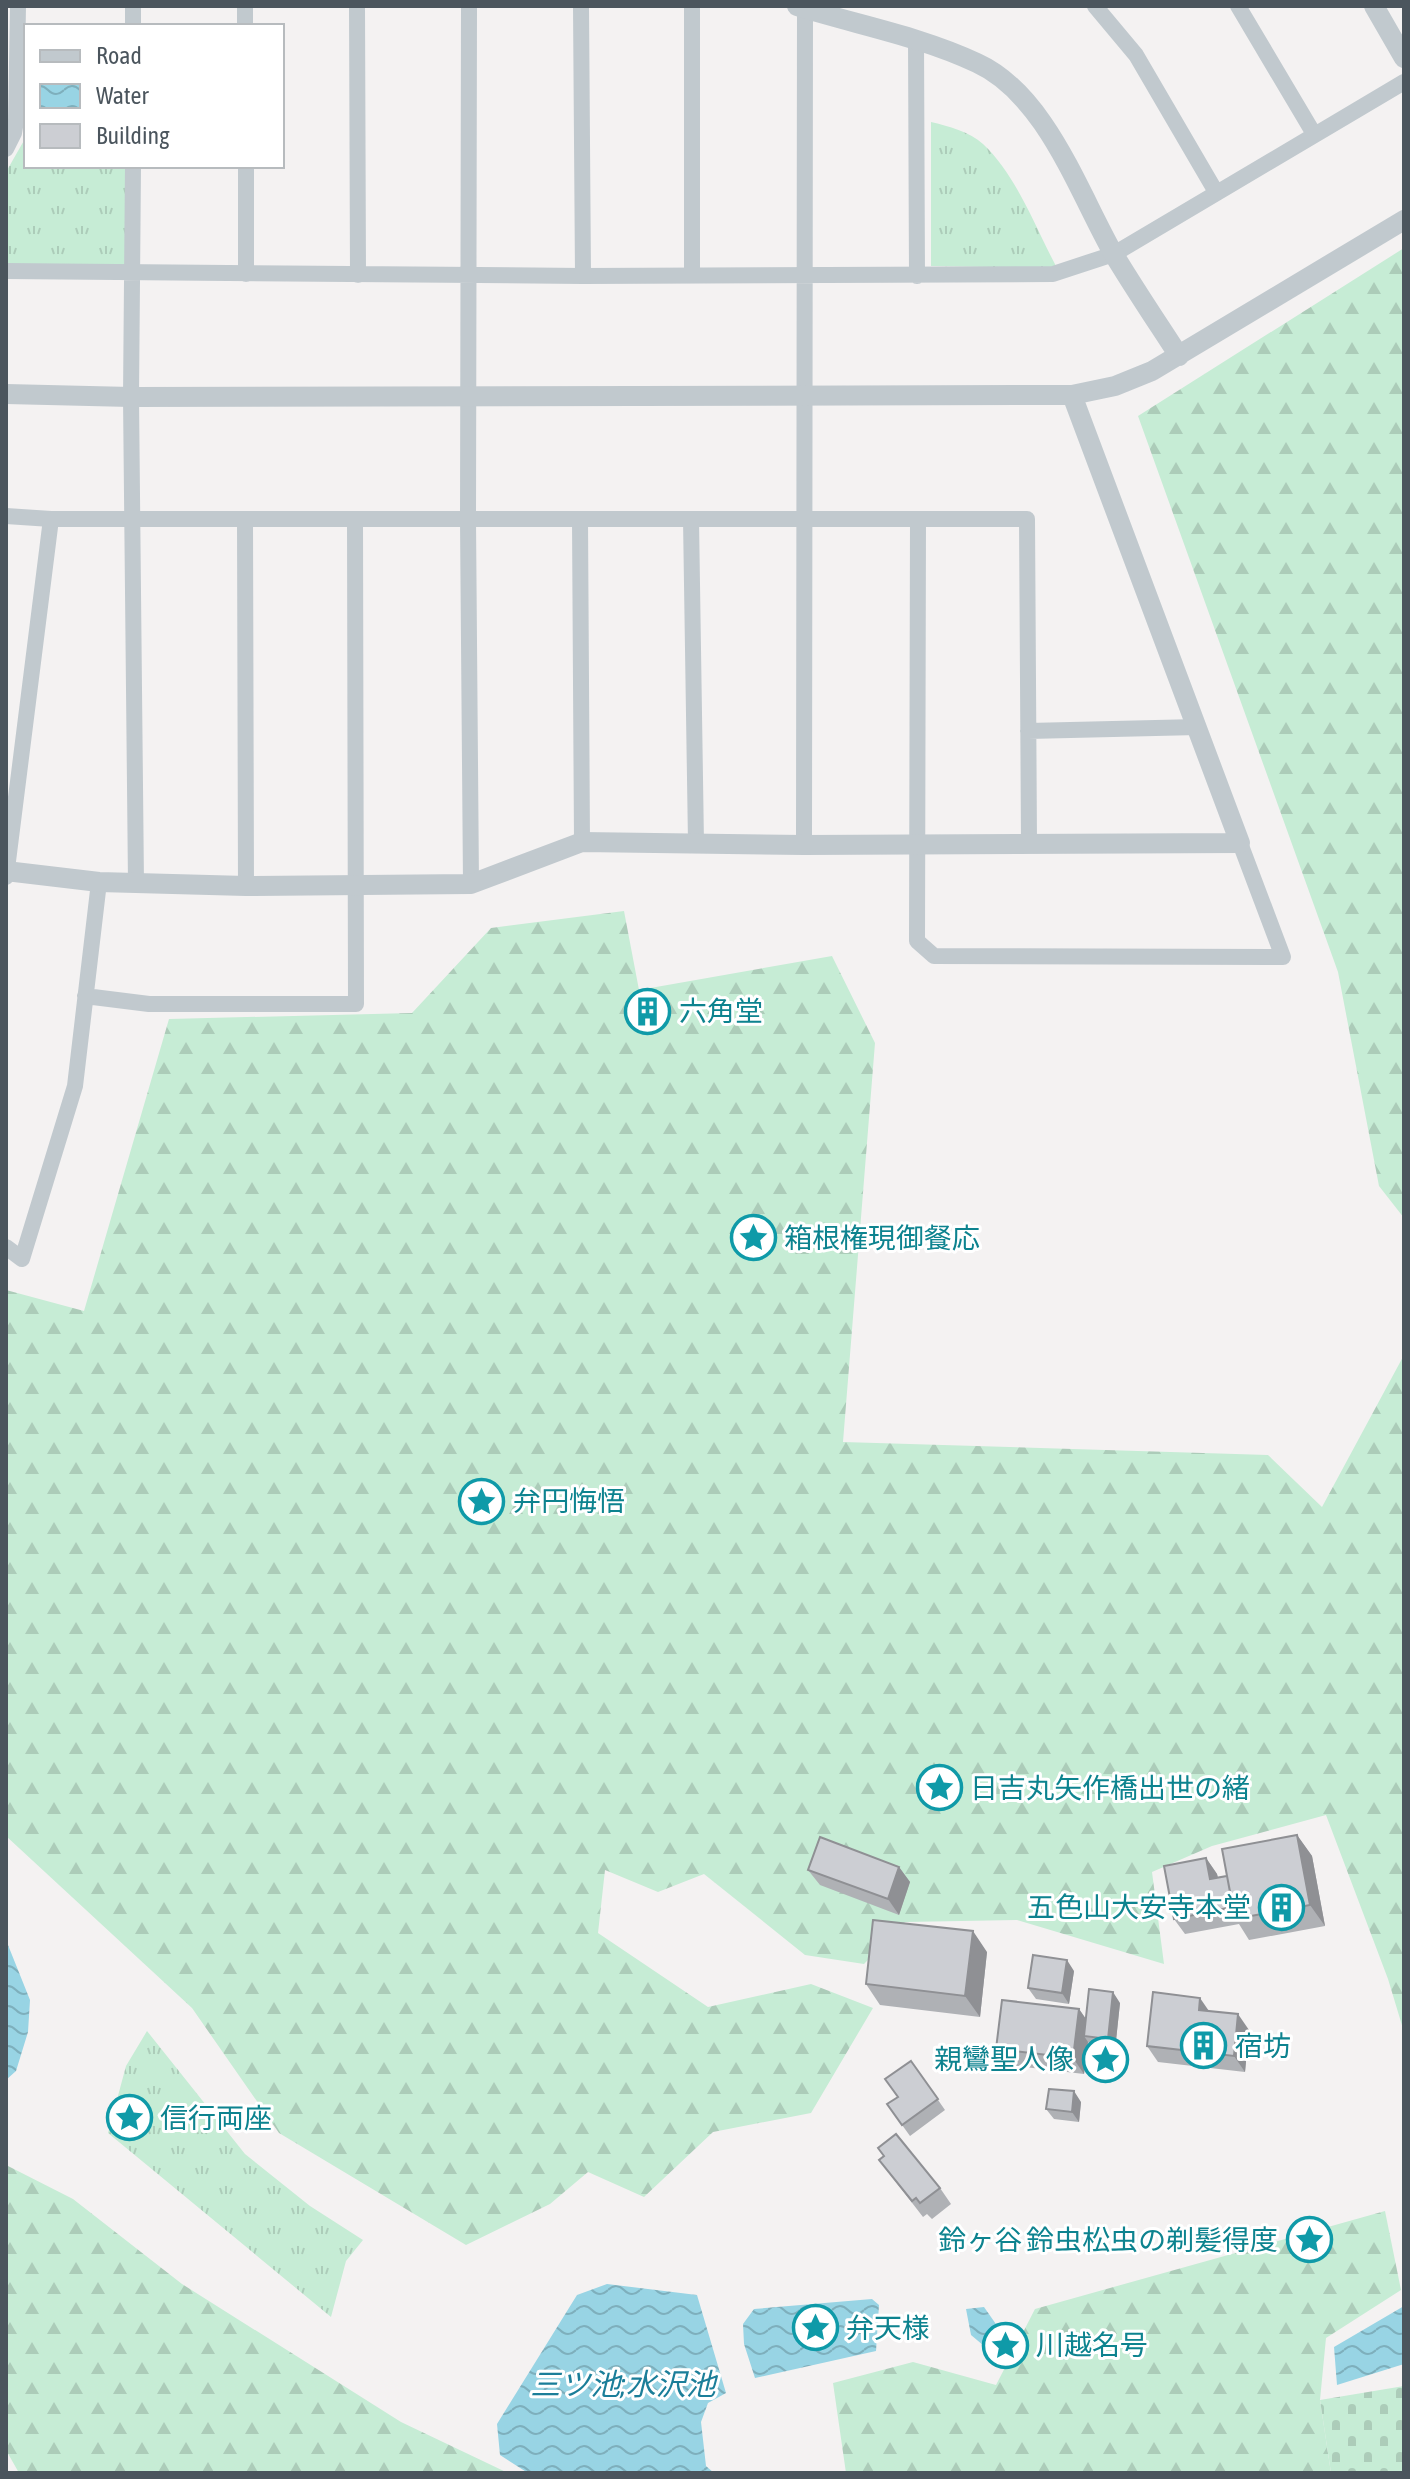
<svg xmlns="http://www.w3.org/2000/svg" width="1410" height="2479" font-family="'Asap Condensed','Noto Sans JP',sans-serif">
<style>
.grass{fill:url(#grass-tufts)}
.forest{fill:url(#forest-firs)}
.cemetery{fill:url(#cemetery-stones)}
.water{fill:url(#water-waves)}
.lines{fill:none;stroke-linecap:round;stroke-linejoin:round}
.minor{stroke:#c1c9ce;stroke-width:16}
.tertiary{stroke:#c1c9ce;stroke-width:20}
.wall{fill:#afb1b5}
.shaded-wall{fill:#8f9094}
.building{fill:#ccced3;stroke:#8f9094;stroke-width:2}
.labels{text-anchor:middle;stroke-width:6;stroke-linejoin:round;paint-order:stroke}
.culture-label{font-size:28px;fill:#0d838f;stroke:#fff;text-anchor:start}
.water-label{font-size:30px;font-style:italic;fill:#1b7e99;stroke:#fff}
</style>
<defs>
<pattern id="grass-tufts" width="24" height="20" patternUnits="userSpaceOnUse" patternTransform="scale(2)"><rect width="24" height="20" fill="#c6ecd5"/><path d="M3 7l-1-3M5 7V3M7 7l1-3M15 17l-1-3M17 17v-4M19 17l1-3" fill="none" stroke="#acccb9"/></pattern>
<pattern id="forest-firs" width="22" height="20" patternUnits="userSpaceOnUse" patternTransform="scale(2)"><rect width="22" height="20" fill="#c6ecd5"/><path d="M5 1l3.5 6h-7zM16 11l3.5 6h-7z" fill="#acccb9"/></pattern>
<pattern id="cemetery-stones" width="16" height="16" patternUnits="userSpaceOnUse" patternTransform="scale(2)"><rect width="16" height="16" fill="#c6ecd5"/><path d="M2 7V4a2 2 0 0 1 4 0v3zM10 15v-3a2 2 0 0 1 4 0v3z" fill="#acccb9"/></pattern>
<pattern id="water-waves" width="16" height="10" patternUnits="userSpaceOnUse" patternTransform="scale(2)"><rect width="16" height="10" fill="#98d4e4"/><path d="M0 5q4-4 8 0t8 0" fill="none" stroke="#7eafbc"/></pattern>
</defs>
<rect width="100%" height="100%" fill="#f4f2f2"/>
<!-- grass -->
<path class="grass" d="M 931,122 C 948,126 970,132 983,144 C 1017,176 1035,227 1057,268 L 931,266 Z
M 26,137 L 26,166 L 127,166 L 126,266 L 6,265 L 6,172 Z
M 147,2031 L 245,2154 L 310,2206 L 363,2240 L 346,2261 L 331,2317 L 108,2133 L 126,2066 Z"/>
<!-- forest -->
<path class="forest" d="M 1404,248 L 1404,1218 L 1379,1186 L 1338,972 L 1138,416 Z
M 624,911 L 639,990 L 832,956 L 875,1043 L 843,1442 L 1268,1455 L 1322,1507 L 1404,1355 L 1404,2032 L 1388,1979 L 1326,1815 L 1212,1846 L 1152,1872 L 1164,1964 L 1017,1920 L 905,1922 L 864,1964 L 805,1955 L 704,1874 L 658,1892 L 605,1870 L 598,1933 L 708,2007 L 811,1984 L 873,2008 L 811,2113 L 713,2132 L 644,2197 L 588,2172 L 550,2204 L 466,2245 L 279,2133 L 192,2008 L 6,1836 L 6,1290 L 84,1311 L 169,1019 L 412,1013 L 491,928 Z
M 6,2165 L 73,2199 L 182,2284 L 401,2422 L 508,2473 L 19,2473 L 6,2450 Z
M 1385,2211 L 1401,2290 L 1326,2338 L 1320,2400 L 1331,2473 L 846,2473 L 833,2383 L 913,2362 L 996,2385 L 1035,2309 Z"/>
<!-- cemetery -->
<path class="cemetery" d="M 1404,2386 L 1404,2473 L 1331,2473 L 1320,2400 Z"/>
<!-- water -->
<path class="water" d="M 6,1940 L 30,2000 L 28,2032 L 16,2071 L 6,2080 Z
M 607,2284 L 697,2295 L 726,2393 L 708,2403 L 701,2422 L 706,2466 L 714,2473 L 528,2473 L 500,2455 L 497,2424 L 577,2295 Z
M 872,2299 L 879,2305 L 876,2351 L 755,2378 L 744,2344 L 743,2324 L 754,2309 Z
M 1404,2306 L 1404,2364 L 1337,2385 L 1334,2347 Z
M 984,2307 L 1005,2337 L 990,2351 L 971,2335 L 966,2309 Z"/>
<g class="lines">
<!-- minor -->
<path class="minor" d="M 133,6 L 133,26
M 245,6 L 245,26
M 357,6 L 358,275
M 469,6 L 468,520 L 471,884
M 581,6 L 583,276
M 1095,6 L 1136,55 L 1216,192
M 1238,6 L 1314,134
M 916,40 L 917,276
M 6,149 L 14,133 L 16,121 L 18,6
M 133,166 L 131,397 L 136,883
M 246,166 L 246,274
M 6,271 L 583,276 L 1053,274 L 1114,254 L 1404,82
M 692,275 L 692,6
M 6,516 L 51,519 L 1027,519 L 1029,842
M 691,519 L 696,843
M 918,519 L 917,941 L 934,956 L 1283,957 L 1240,843
M 245,520 L 246,886
M 580,520 L 582,842
M 1028,731 L 1198,727
M 804,845 L 805,6
M 6,877 L 51,519
M 85,996 L 149,1004 L 356,1004 L 355,519
M 6,1247 L 22,1259 L 75,1086 L 99,882"/>
<!-- tertiary -->
<path class="tertiary" d="M 797,6 C 857,25 920,36 977,63 C 1045,94 1078,191 1113,253 C 1134,288 1157,322 1179,356
M 1374,6 L 1404,58
M 6,394 L 131,397 L 1072,395 L 1115,386 L 1152,371 L 1404,220
M 6,871 L 99,882 L 246,886 L 471,884 L 582,842 L 804,845 L 1240,843 L 1072,395"/>
</g>
<!-- wall -->
<path class="wall" d="M 657,1007 L 656,1018 L 646,1021 L 638,1015 L 634,1009 Z
M 1297,1835 L 1312,1856 L 1325,1926 L 1249,1940 L 1239,1924 L 1185,1934 L 1174,1919 L 1206,1858 L 1217,1874 L 1218,1877 L 1227,1876 Z
M 899,1867 L 910,1882 L 899,1915 L 820,1885 L 808,1870 Z
M 987,1952 L 980,2017 L 880,2005 L 866,1984 Z
M 1074,1971 L 1069,2004 L 1036,1999 L 1028,1988 Z
M 1120,2003 L 1115,2050 L 1091,2047 L 1088,2042 L 1084,2074 L 1008,2065 L 996,2049 L 1079,2009 L 1086,2019 Z
M 1209,2011 L 1249,2030 L 1245,2072 L 1158,2062 L 1147,2046 Z
M 911,2061 L 945,2110 L 910,2136 L 887,2104 L 898,2097 Z
M 1081,2102 L 1079,2122 L 1054,2119 L 1046,2109 Z
M 879,2160 L 940,2188 L 951,2204 L 932,2219 L 927,2214 L 923,2217 Z"/>
<!-- shaded-wall -->
<path class="shaded-wall" d="M 654,1001 L 657,1007 L 656,1018 L 653,1012 Z
M 1297,1835 L 1312,1856 L 1325,1926 L 1310,1905 Z
M 1206,1858 L 1217,1874 L 1221,1895 L 1210,1879 Z
M 899,1867 L 910,1882 L 899,1915 L 888,1899 Z
M 973,1931 L 987,1952 L 980,2017 L 965,1996 Z
M 1067,1960 L 1074,1971 L 1069,2004 L 1062,1993 Z
M 1113,1992 L 1120,2003 L 1115,2050 L 1108,2039 Z
M 1200,1998 L 1211,2014 L 1199,2010 Z
M 1079,2009 L 1090,2025 L 1084,2036 L 1088,2042 L 1084,2074 L 1073,2058 Z
M 1238,2014 L 1249,2030 L 1245,2072 L 1234,2056 Z
M 1074,2091 L 1081,2102 L 1079,2122 L 1072,2112 Z"/>
<!-- building -->
<path class="building" d="M 646,995 L 654,1001 L 653,1012 L 642,1015 L 634,1009 L 634,998 Z
M 1297,1835 L 1310,1905 L 1235,1919 L 1222,1849 Z
M 820,1837 L 899,1867 L 888,1899 L 808,1870 Z
M 1206,1858 L 1210,1879 L 1227,1876 L 1233,1907 L 1174,1919 L 1164,1866 Z
M 873,1920 L 973,1931 L 965,1996 L 866,1984 Z
M 1033,1955 L 1067,1960 L 1062,1993 L 1028,1988 Z
M 1089,1989 L 1113,1992 L 1108,2039 L 1084,2036 Z
M 1153,1992 L 1200,1998 L 1199,2010 L 1238,2014 L 1234,2056 L 1147,2046 Z
M 1002,2000 L 1079,2009 L 1073,2058 L 996,2049 Z
M 911,2061 L 938,2099 L 902,2125 L 887,2104 L 898,2097 L 885,2079 Z
M 1049,2089 L 1074,2091 L 1072,2112 L 1046,2109 Z
M 896,2134 L 940,2188 L 920,2203 L 916,2198 L 912,2201 L 879,2160 L 884,2156 L 878,2148 Z"/>
<!-- icons -->
<defs>
<symbol id="building-ring" viewBox="-11 -11 22 22"><circle r="9.5" fill="#fff" stroke="#0f9aa8" stroke-width="1.5"/><path d="M-4-6H4V6H1V3H-1V6H-4ZM-2.5-4.3h1.7v1.8h-1.7ZM.8-4.3h1.7v1.8H.8ZM-2.5-1h1.7V.8h-1.7ZM.8-1h1.7V.8H.8Z" fill="#0f9aa8"/></symbol>
<symbol id="sight-ring" viewBox="-11 -11 22 22"><circle r="9.5" fill="#fff" stroke="#0f9aa8" stroke-width="1.5"/><path d="M0-6L1.8-2.2L6-1.7L2.9 1.2L3.7 5.4L0 3.3L-3.7 5.4L-2.9 1.2L-6-1.7L-1.8-2.2Z" fill="#0f9aa8"/></symbol>
</defs>
<g fill-rule="evenodd">
<use href="#building-ring" x="622" y="986" width="51" height="51"/>
<use href="#sight-ring" x="728" y="1212" width="51" height="51"/>
<use href="#sight-ring" x="456" y="1476" width="51" height="51"/>
<use href="#sight-ring" x="914" y="1762" width="51" height="51"/>
<use href="#building-ring" x="1256" y="1882" width="51" height="51"/>
<use href="#building-ring" x="1178" y="2020" width="51" height="51"/>
<use href="#sight-ring" x="1080" y="2034" width="51" height="51"/>
<use href="#sight-ring" x="104" y="2092" width="51" height="51"/>
<use href="#sight-ring" x="1284" y="2214" width="51" height="51"/>
<use href="#sight-ring" x="790" y="2302" width="51" height="51"/>
<use href="#sight-ring" x="980" y="2320" width="51" height="51"/>
</g>
<g class="labels">
<!-- culture labels -->
<g class="culture-label">
<text x="679" y="1021">六角堂</text>
<text x="784" y="1248">箱根権現御餐応</text>
<text x="513" y="1511">弁円悔悟</text>
<text x="970" y="1798">日吉丸矢作橋出世の緒</text>
<text x="1251" y="1917" text-anchor="end">五色山大安寺本堂</text>
<text x="1235" y="2056">宿坊</text>
<text x="1074" y="2069" text-anchor="end">親鸞聖人像</text>
<text x="160" y="2128">信行両座</text>
<text x="1278" y="2250" text-anchor="end">鈴ヶ谷 鈴虫松虫の剃髪得度</text>
<text x="846" y="2338">弁天様</text>
<text x="1036" y="2355">川越名号</text>
</g>
<!-- water labels -->
<g class="water-label">
<text x="623" y="2395">三ツ池;水沢池</text>
</g>
</g>
<!-- border -->
<rect width="1410" height="2479" fill="none" stroke="#4b555d" stroke-width="16"/>
<!-- legend -->
<rect x="24" y="24" width="260" height="144" fill="#ffffff" stroke="#b7bbbe" stroke-width="2"/>
<rect x="40" y="50" width="40" height="12" fill="#c1c9ce" stroke="#b7bbbe" stroke-width="2"/>
<text x="96" y="64" font-size="24" fill="#4b555d">Road</text>
<rect x="40" y="84" width="40" height="24" fill="url(#water-waves)" stroke="#b7bbbe" stroke-width="2"/>
<text x="96" y="104" font-size="24" fill="#4b555d">Water</text>
<rect x="40" y="124" width="40" height="24" fill="#ccced3" stroke="#b7bbbe" stroke-width="2"/>
<text x="96" y="144" font-size="24" fill="#4b555d">Building</text>
</svg>
